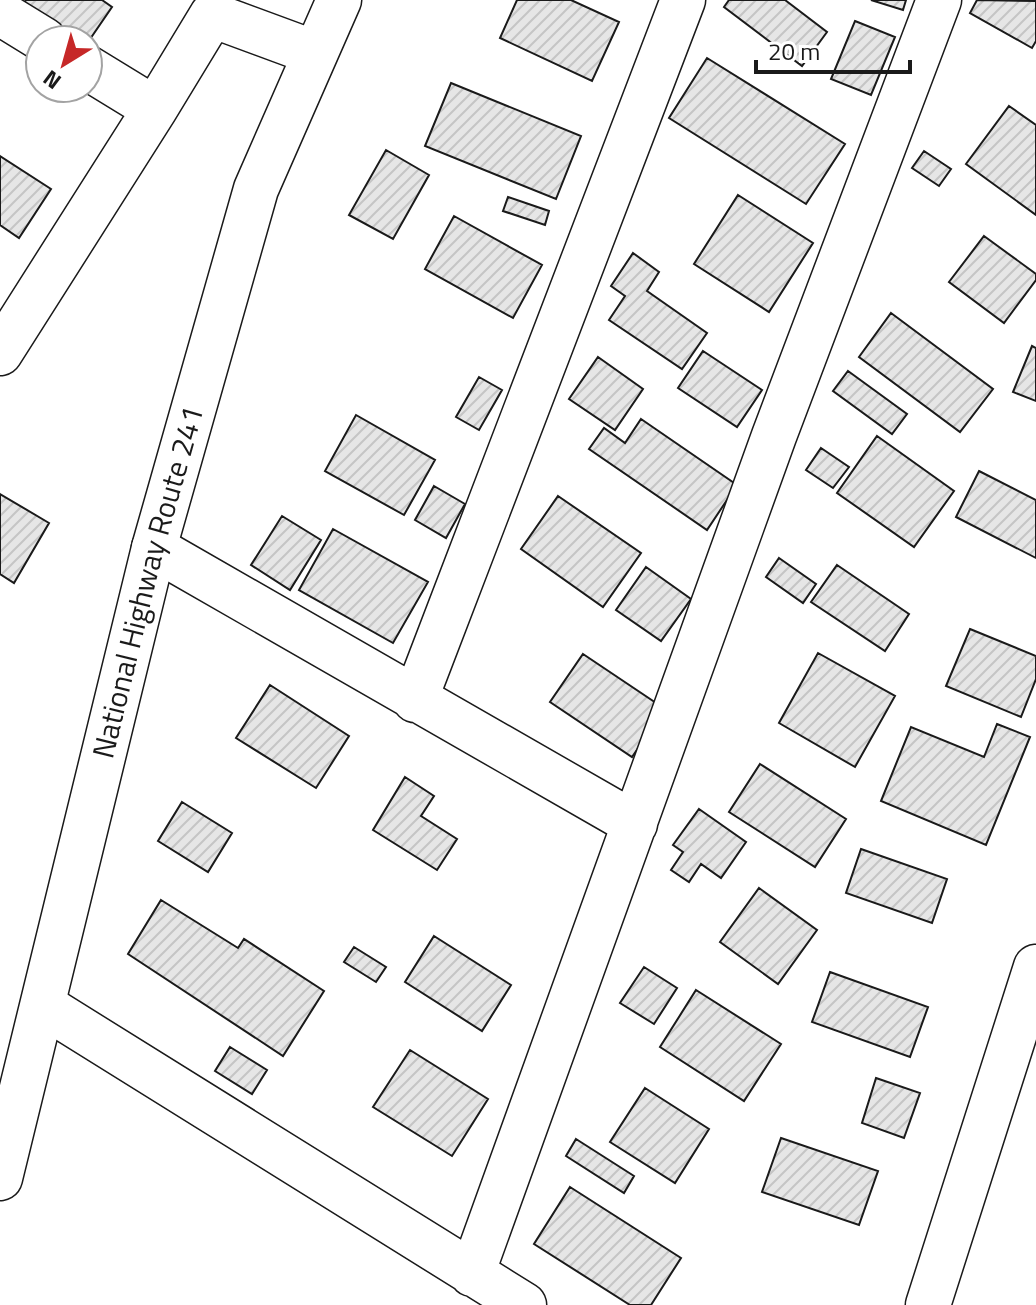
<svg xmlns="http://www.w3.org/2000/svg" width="1036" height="1305" font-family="'Titillium Web',sans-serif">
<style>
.building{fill:url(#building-hatch);stroke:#1a1a1a;stroke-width:2}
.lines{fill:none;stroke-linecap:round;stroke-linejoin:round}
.street-casing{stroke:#1a1a1a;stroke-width:47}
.highway-casing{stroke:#1a1a1a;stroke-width:47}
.street{stroke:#fff;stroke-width:44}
.highway{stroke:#fff;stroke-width:44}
.labels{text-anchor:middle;stroke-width:6;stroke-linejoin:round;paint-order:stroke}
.street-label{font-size:30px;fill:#1a1a1a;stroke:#fff}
</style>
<defs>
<pattern id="building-hatch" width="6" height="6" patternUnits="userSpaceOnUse" patternTransform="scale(2)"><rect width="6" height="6" fill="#e6e6e6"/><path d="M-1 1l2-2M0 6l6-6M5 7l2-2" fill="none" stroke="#c5c5c5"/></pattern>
</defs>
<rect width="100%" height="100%" fill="#fff"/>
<!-- building -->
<path class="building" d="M 26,0 L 102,0 L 112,7 L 88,42 L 88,40 L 78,40 L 24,3 Z
M 517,0 L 571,0 L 619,22 L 592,81 L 500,38 Z
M 729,0 L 785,0 L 827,32 L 802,66 L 724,7 Z
M 871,0 L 906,0 L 903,10 Z
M 977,0 L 1036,1 L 1036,41 L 1032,48 L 970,13 Z
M 855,21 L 895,37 L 871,95 L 831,79 Z
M 707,58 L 845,144 L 806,204 L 669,118 Z
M 451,83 L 581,136 L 556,199 L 425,146 Z
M 1009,106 L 1036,125 L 1036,215 L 966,164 Z
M 386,150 L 429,175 L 393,239 L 349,215 Z
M 924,151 L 951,169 L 939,186 L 912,168 Z
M 0,156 L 51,189 L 19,238 L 0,225 Z
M 738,195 L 813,243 L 769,312 L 694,264 Z
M 508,197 L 549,211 L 545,225 L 503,211 Z
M 454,216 L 542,265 L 513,318 L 425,269 Z
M 984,236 L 1036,274 L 1036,280 L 1004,323 L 949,282 Z
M 633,253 L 659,272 L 647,291 L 707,333 L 682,369 L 609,320 L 625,296 L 611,286 Z
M 891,313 L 993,389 L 960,432 L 859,357 Z
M 1032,346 L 1036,348 L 1036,401 L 1013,392 Z
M 703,351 L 762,390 L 737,427 L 678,388 Z
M 598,357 L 643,389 L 615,430 L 569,399 Z
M 848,371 L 907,414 L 892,434 L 833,391 Z
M 479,377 L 502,390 L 479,430 L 456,417 Z
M 356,415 L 435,460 L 404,515 L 325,471 Z
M 641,419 L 737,485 L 707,530 L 589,449 L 604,428 L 625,443 Z
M 877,436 L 954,491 L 914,547 L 837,493 Z
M 821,448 L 849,467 L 833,488 L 806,470 Z
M 979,471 L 1036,500 L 1036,558 L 956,517 Z
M 434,486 L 465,504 L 446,538 L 415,520 Z
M 0,494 L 49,523 L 14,583 L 0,574 Z
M 558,496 L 641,553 L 603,607 L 521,549 Z
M 282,516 L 321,540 L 290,590 L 251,565 Z
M 333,529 L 428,582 L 393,643 L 299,590 Z
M 779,558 L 816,584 L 803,603 L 766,577 Z
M 837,565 L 909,614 L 885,651 L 811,602 Z
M 646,567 L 691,599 L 661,641 L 616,610 Z
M 970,629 L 1036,656 L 1036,679 L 1021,717 L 946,686 Z
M 818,653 L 895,696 L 855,767 L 779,723 Z
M 583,654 L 665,709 L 632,757 L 550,702 Z
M 270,685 L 349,736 L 316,788 L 236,738 Z
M 997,724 L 1030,737 L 986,845 L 881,801 L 911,727 L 984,757 Z
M 760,764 L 846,819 L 815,867 L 729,812 Z
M 405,777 L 434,796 L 421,816 L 457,839 L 437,870 L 373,830 Z
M 182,802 L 232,833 L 208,872 L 158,841 Z
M 699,809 L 746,842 L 721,878 L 701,864 L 689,882 L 671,870 L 683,852 L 673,845 Z
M 861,849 L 947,879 L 932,923 L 846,893 Z
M 759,888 L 817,930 L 778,984 L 720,942 Z
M 161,900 L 238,948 L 244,939 L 324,991 L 283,1056 L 128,954 Z
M 434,936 L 511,985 L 482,1031 L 405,982 Z
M 354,947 L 386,967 L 376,982 L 344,962 Z
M 644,967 L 677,988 L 654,1024 L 620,1003 Z
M 830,972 L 928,1007 L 910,1057 L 812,1022 Z
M 696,990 L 781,1044 L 744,1101 L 660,1047 Z
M 230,1047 L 267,1070 L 252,1094 L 215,1071 Z
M 410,1050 L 488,1099 L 452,1156 L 373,1107 Z
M 876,1078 L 920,1093 L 904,1138 L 862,1123 Z
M 645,1088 L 709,1129 L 675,1183 L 610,1142 Z
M 781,1138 L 878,1171 L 859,1225 L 762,1192 Z
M 576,1139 L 634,1176 L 624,1193 L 566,1156 Z
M 570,1187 L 681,1258 L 651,1305 L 630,1305 L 534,1244 Z"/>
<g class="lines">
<defs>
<path id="street" d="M 0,13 L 44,40
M 88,68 L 155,109
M 0,353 L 155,109 L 212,15 L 315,53
M 154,548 L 635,824
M 415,700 L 683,0
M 44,1006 L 524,1305
M 472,1274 L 774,436 L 939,0
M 928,1305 L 1036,967"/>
<g id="highway">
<path id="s1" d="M 0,1178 L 154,548 L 256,189 L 339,0"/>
</g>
</defs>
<!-- street casing -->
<use href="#street" class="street-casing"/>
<!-- highway casing -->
<use href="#highway" class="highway-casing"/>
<!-- street -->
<use href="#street" class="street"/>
<!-- highway -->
<use href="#highway" class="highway"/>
</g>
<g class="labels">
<!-- street labels -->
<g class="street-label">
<text dy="10" stroke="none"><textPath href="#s1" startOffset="614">National Highway Route 241</textPath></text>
</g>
</g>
<!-- north arrow -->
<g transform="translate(64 64) rotate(217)"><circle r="38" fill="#ffffff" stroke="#a3a3a3" stroke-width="2"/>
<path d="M0-6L14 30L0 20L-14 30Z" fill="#c62828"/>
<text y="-12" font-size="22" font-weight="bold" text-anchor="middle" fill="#1a1a1a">N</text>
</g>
<!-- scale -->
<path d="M756 60v12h154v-12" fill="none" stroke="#1a1a1a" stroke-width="4"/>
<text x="768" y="60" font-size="24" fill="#1a1a1a" stroke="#ffffff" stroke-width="6" paint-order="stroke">20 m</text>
</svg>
